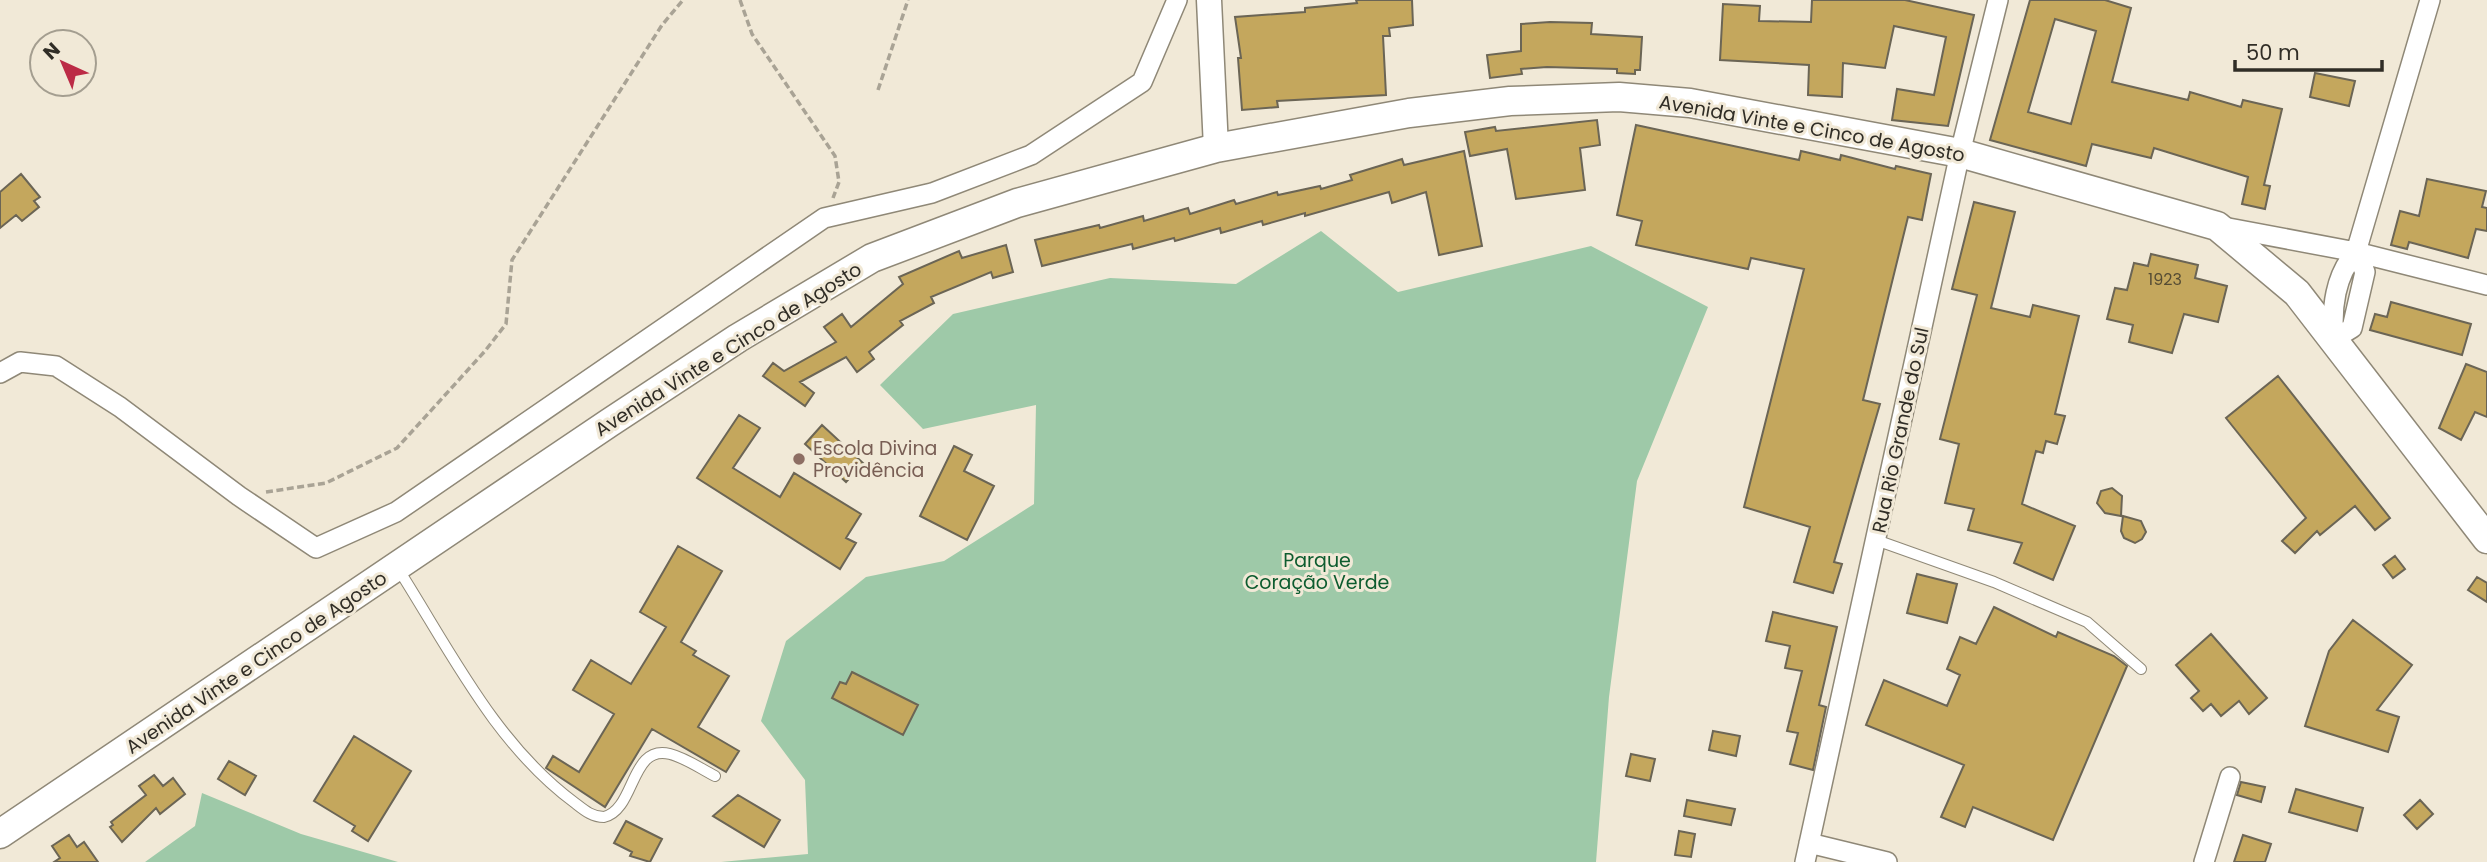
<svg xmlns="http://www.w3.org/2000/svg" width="2487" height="862" font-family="Poppins,sans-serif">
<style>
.green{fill:#9ec9a8}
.building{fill:#c4a75d;stroke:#6b6555;stroke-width:2;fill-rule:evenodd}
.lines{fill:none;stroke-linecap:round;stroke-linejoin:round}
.service-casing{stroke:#8f8877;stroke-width:12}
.minor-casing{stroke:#8f8877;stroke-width:22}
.tertiary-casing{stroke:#8f8877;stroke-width:27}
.secondary-casing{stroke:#8f8877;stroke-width:31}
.path{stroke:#a9a395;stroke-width:3.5;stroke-dasharray:7 3.5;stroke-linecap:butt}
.service{stroke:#fff;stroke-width:10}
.minor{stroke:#fff;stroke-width:19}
.tertiary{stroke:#fff;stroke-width:24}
.secondary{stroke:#fff;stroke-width:28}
.education-dot{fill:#8d6e63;stroke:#f1e9d7;stroke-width:2.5}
.labels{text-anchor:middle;stroke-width:6;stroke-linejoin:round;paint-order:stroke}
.number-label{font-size:16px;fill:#554c34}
.street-label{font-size:19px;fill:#302d26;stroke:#f1e9d7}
.education-label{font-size:19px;fill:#785e54;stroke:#f1e9d7;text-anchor:start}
.park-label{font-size:19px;fill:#0d5c2f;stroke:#f1e9d7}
</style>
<rect width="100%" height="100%" fill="#f1e9d7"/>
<!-- green -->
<path class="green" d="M 1321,231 L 1398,292 L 1591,246 L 1708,307 L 1637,481 L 1609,697 L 1596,862 L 721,862 L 808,854 L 805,780 L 761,721 L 786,641 L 866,577 L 944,561 L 1034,504 L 1036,405 L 923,429 L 880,385 L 953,314 L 1110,278 L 1236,284 Z
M 202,793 L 301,834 L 398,862 L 145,862 L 195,826 Z"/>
<!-- building -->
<path class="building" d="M 1356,0 L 1412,0 L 1413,25 L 1389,28 L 1390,36 L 1383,36 L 1386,95 L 1277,101 L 1278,107 L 1242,110 L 1238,58 L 1241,58 L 1235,17 L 1305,12 L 1305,8 L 1357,3 Z
M 1812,0 L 1905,0 L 1974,15 L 1948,126 L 1892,120 L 1897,89 L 1934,95 L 1946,37 L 1894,26 L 1885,68 L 1843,63 L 1842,97 L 1808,95 L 1809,65 L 1720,60 L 1723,4 L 1760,6 L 1759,21 L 1811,22 Z
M 2030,0 L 2105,0 L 2131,8 L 2112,82 L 2188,100 L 2190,92 L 2241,107 L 2243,100 L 2282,109 L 2264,185 L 2270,186 L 2265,209 L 2242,204 L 2248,177 L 2154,148 L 2151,158 L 2092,144 L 2086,166 L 1990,140 ZM 2055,19 L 2096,31 L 2071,124 L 2028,112 Z
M 1550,22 L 1592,23 L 1591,34 L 1642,37 L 1640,70 L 1635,70 L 1635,74 L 1617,73 L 1617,69 L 1547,67 L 1521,69 L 1522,74 L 1490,78 L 1487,55 L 1521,51 L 1521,24 Z
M 2315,73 L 2355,81 L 2349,106 L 2310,97 Z
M 1597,120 L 1600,145 L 1580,148 L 1585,190 L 1516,199 L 1507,149 L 1470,156 L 1465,132 L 1495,127 L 1496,131 Z
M 1636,125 L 1799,160 L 1801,151 L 1840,160 L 1841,155 L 1895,169 L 1896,166 L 1931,174 L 1922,220 L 1908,217 L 1863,400 L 1880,404 L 1834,562 L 1842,564 L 1833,593 L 1794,582 L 1810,527 L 1744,507 L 1804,269 L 1751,258 L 1748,269 L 1636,245 L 1642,221 L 1617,215 Z
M 1464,151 L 1482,246 L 1439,255 L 1426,192 L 1392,203 L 1389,192 L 1305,216 L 1305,213 L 1263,225 L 1262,221 L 1221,233 L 1220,228 L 1175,241 L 1174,238 L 1133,249 L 1132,244 L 1042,266 L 1035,240 L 1099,225 L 1100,228 L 1143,216 L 1144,221 L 1188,208 L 1190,214 L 1234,200 L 1236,204 L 1277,192 L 1278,195 L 1320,186 L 1321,189 L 1352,180 L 1350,175 L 1402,159 L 1404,165 Z
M 21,174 L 40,197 L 34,201 L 39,207 L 22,221 L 16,215 L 0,228 L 0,192 Z
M 2427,179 L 2486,191 L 2482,207 L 2487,208 L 2487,231 L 2476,229 L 2468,258 L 2409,242 L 2407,249 L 2391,245 L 2400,211 L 2419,216 Z
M 1974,202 L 2015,212 L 1991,308 L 2030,317 L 2033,305 L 2079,316 L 2055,414 L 2065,416 L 2057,444 L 2046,441 L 2043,453 L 2036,451 L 2022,504 L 2075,526 L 2053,580 L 2014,563 L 2022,543 L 1968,530 L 1974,509 L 1945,503 L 1959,444 L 1940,439 L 1977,295 L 1952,289 Z
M 1006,245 L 1013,272 L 993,278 L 991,272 L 931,297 L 934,303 L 900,321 L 903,325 L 869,352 L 874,359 L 857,372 L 846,357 L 800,382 L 814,393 L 805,406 L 763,376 L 773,363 L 784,371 L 836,342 L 824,327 L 842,314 L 851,327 L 903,284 L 899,277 L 959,251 L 962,258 Z
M 2151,254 L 2198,265 L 2195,278 L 2227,286 L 2218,322 L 2184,314 L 2172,353 L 2129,342 L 2133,325 L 2107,319 L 2115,288 L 2127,290 L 2134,263 L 2148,266 Z
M 2391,302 L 2471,324 L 2462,355 L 2370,330 L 2375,314 L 2387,317 Z
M 2466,364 L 2487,372 L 2487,417 L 2475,412 L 2461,440 L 2439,428 Z
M 2278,376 L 2390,518 L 2375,530 L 2355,506 L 2320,535 L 2317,531 L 2295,553 L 2282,541 L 2306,518 L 2226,418 Z
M 739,415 L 760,428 L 733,468 L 780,497 L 794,473 L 861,514 L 846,538 L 856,543 L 840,569 L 697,478 Z
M 822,425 L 863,463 L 846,482 L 805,444 Z
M 954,446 L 972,455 L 964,471 L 994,486 L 967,540 L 920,516 Z
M 2112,488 L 2122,496 L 2121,516 L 2105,513 L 2097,503 L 2101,491 Z
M 2123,516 L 2141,521 L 2146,532 L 2142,539 L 2135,543 L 2124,538 L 2121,531 Z
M 678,546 L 722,571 L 681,642 L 696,651 L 693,655 L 729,676 L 698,727 L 739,751 L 726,772 L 652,729 L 605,807 L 546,768 L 553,756 L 579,772 L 614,714 L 573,690 L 591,660 L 631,684 L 666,627 L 640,612 Z
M 2395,556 L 2405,569 L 2393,578 L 2383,565 Z
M 1917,574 L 1957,584 L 1947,623 L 1907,613 Z
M 2477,577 L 2487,583 L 2487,602 L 2468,590 Z
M 1994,607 L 2056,637 L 2058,632 L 2114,656 L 2127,666 L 2053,840 L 1973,807 L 1965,827 L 1941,817 L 1964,765 L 1866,725 L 1884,680 L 1947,706 L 1960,675 L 1947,669 L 1960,637 L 1976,644 Z
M 1773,612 L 1837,627 L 1819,705 L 1826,707 L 1813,770 L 1790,764 L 1798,733 L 1787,731 L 1802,671 L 1785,668 L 1790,646 L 1766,641 Z
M 2353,620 L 2412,665 L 2377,710 L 2399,717 L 2388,752 L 2305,726 L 2329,651 Z
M 2211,634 L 2267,698 L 2249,714 L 2239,701 L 2221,716 L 2211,704 L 2203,711 L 2191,698 L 2199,691 L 2176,665 Z
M 852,672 L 918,705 L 903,735 L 832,698 L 840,682 L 846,684 Z
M 1713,731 L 1740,736 L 1736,756 L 1709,750 Z
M 354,736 L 411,771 L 368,841 L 352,831 L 355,826 L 314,801 Z
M 1631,754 L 1655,759 L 1650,781 L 1626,776 Z
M 229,761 L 256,776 L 245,795 L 218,779 Z
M 154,775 L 163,786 L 173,778 L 185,794 L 160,814 L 156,808 L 122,842 L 110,827 L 113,825 L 111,822 L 146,795 L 139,786 Z
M 2241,782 L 2265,787 L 2261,802 L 2237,795 Z
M 2296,789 L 2363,808 L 2357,831 L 2289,812 Z
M 738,795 L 780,820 L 764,847 L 713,816 Z
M 1687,800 L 1735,809 L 1731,825 L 1684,816 Z
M 2420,800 L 2433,814 L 2417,829 L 2404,815 Z
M 626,821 L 662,839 L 650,862 L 630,856 L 632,852 L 614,843 Z
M 1679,831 L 1695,834 L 1691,857 L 1675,855 Z
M 69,835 L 77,847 L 84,842 L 98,862 L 54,862 L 60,858 L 52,846 Z
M 2243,835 L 2271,844 L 2265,862 L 2234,862 Z"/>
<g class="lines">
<defs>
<path id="service" d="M 1876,540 L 1994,582 L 2087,622 L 2141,669
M 397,567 C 450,650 495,744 575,803 C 584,810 592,817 604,817 C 636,809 630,744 670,754 C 686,758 701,769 715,776"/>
<path id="minor" d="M 2218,226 L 2356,252 L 2487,285
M 2356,252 L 2365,272 L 2352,328 L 2334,339 C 2331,309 2335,275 2356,252 L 2430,0
M 0,373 L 20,362 L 56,366 L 120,407 L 239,496 L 316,548 L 396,512 L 824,218 L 932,193 L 1031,155 L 1142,82 L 1177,0
M 1809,843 L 1887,862
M 1805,862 L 1960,153 L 1998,0
M 2204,862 L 2230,777"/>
<path id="tertiary" d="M 1209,0 L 1216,148"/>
<path id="secondary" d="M 0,834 L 609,423 L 738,338 L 872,258 L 1017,203 L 1216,148 L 1409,113 L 1510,101 L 1619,97 L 1690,103 L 1960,153 L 2217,226 L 2297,293 L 2487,539"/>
</defs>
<!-- service casing -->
<use href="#service" class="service-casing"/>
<!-- minor casing -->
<use href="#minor" class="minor-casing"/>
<!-- tertiary casing -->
<use href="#tertiary" class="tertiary-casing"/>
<!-- secondary casing -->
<use href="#secondary" class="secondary-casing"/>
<!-- path -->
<path class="path" d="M 740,0 L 752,34 L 835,156 L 839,182 L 833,198
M 878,90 L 908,0
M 266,492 L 326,483 L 397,448 L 485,351 L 506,324 L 512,260 L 662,25 L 683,0"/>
<!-- service -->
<use href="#service" class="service"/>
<!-- minor -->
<use href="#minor" class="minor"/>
<!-- tertiary -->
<use href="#tertiary" class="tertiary"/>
<!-- secondary -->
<use href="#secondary" class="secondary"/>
</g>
<!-- markers -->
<circle class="education-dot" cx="799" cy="459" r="7"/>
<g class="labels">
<!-- number labels -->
<g class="number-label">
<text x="2165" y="285">1923</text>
</g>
<!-- street labels -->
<g class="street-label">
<text transform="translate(1812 128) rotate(10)" y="7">Avenida Vinte e Cinco de Agosto</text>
<text transform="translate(728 349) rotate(-32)" y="7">Avenida Vinte e Cinco de Agosto</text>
<text transform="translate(1900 430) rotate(-78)" y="7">Rua Rio Grande do Sul</text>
<text transform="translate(256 662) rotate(-34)" y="7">Avenida Vinte e Cinco de Agosto</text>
</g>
<!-- education labels -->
<g class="education-label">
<text x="813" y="455">Escola Divina<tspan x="813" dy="22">Providência</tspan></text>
</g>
<!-- park labels -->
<g class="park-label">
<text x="1317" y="567">Parque<tspan x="1317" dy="22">Coração Verde</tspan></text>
</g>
</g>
<!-- north arrow -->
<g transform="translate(63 63) rotate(316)"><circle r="33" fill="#f1e9d7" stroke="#a49e90" stroke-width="2"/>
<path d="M0-5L12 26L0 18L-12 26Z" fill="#bc2b46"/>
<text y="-10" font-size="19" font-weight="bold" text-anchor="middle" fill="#302d26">N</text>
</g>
<!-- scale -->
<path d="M2235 60v10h147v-10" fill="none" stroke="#302d26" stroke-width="3.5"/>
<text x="2246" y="60" font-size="21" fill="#302d26" stroke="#f1e9d7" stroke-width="5" paint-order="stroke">50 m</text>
</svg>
